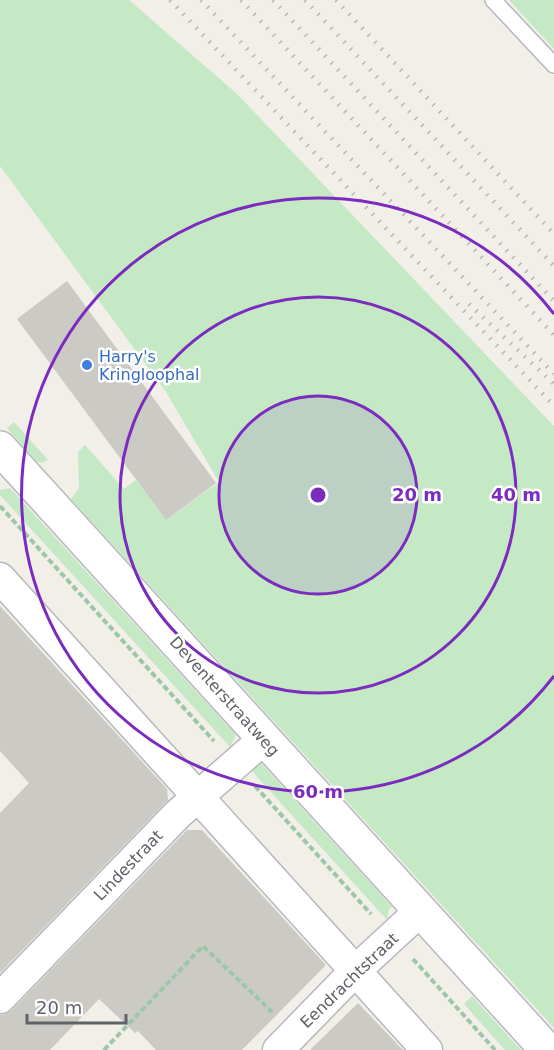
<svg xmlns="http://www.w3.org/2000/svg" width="554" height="1050" font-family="'DejaVu Sans',sans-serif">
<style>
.green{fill:#c5e8c5}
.building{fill:#cccac5}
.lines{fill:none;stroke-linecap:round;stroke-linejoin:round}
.lane-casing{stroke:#b5b8bc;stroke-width:18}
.street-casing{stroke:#b5b8bc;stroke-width:33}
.secondary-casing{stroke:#b6babf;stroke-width:36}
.path{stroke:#9cc7a9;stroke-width:4;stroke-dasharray:6 3;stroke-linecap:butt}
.lane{stroke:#fff;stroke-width:15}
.street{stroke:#fff;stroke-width:30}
.secondary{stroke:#fff;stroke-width:33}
.rail{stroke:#b6b7b8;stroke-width:4.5;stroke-dasharray:1.5 8;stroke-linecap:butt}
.ring{fill:none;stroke:#7b2cbf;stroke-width:3}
.shop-dot{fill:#3f7fe0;stroke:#fff;stroke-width:2}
.labels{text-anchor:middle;stroke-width:5;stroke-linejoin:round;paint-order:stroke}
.shop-label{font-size:16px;fill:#366cbe;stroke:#fff;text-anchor:start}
.street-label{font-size:16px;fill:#5f6368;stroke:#fff}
.centre{fill:#7b2cbf;stroke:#fff;stroke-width:3}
.ring-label{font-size:18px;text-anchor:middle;font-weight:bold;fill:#7b2cbf;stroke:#fff;stroke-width:5;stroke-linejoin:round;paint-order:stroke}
</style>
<rect width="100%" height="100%" fill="#f1efe8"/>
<!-- green -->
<path class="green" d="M 0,0 L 129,0 L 237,94 L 554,426 L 554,1028 L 71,499 L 79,488 L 78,452 L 85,445 L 124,489 L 136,480 L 166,520 L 219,482 L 166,392 L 0,166 Z
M 509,0 L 554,0 L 554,49 Z
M 14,422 L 48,460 L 41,463 L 36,461 L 7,428 Z
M 10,488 L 236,735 L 230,747 L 0,495 L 0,490 Z
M 261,763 L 392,907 L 389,909 L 387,920 L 250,769 Z
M 472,996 L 521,1050 L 505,1050 L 464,1004 Z"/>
<!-- building -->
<path class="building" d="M 67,281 L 216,483 L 166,520 L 17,319 Z
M 0,606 L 167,789 L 168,800 L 0,973 L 0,813 L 29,783 L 0,751 Z
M 187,830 L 202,830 L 326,965 L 242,1050 L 156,1050 L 138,1031 L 135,1033 L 99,999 L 50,1050 L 0,1050 L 0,1015 L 5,1014 L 12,1010 Z
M 358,1003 L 403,1050 L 310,1050 Z"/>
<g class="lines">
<defs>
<path id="lane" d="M 493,0 L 554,65"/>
<path id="street" d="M 0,578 L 427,1050
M 0,998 L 178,814 L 264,739
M 278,1050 L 355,971 L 420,911"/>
<path id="secondary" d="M 0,448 L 547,1050"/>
</defs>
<!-- lane casing -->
<use href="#lane" class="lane-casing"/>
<!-- street casing -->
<use href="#street" class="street-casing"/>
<!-- secondary casing -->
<use href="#secondary" class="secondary-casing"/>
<!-- path -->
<path class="path" d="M 0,506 L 214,741
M 255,786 L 371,914
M 413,959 L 495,1050
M 104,1050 L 203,946 L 272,1012"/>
<!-- lane -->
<use href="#lane" class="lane"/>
<!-- street -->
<use href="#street" class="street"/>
<!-- secondary -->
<use href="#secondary" class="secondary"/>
<!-- rail -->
<path class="rail" d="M 170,0 L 554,406
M 201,0 L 554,374
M 241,0 L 554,335
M 273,0 L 554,301
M 305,0 L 554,266
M 336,0 L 554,234
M 469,304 L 554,384"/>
</g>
<!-- distance rings -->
<circle cx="318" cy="495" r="99" fill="#7b2cbf" fill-opacity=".12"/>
<g class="ring">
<circle cx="318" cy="495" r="99"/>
<circle cx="318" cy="495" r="198"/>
<path d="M554 676A297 297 0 1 1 554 314"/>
</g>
<!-- markers -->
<circle class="shop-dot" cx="87" cy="365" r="6"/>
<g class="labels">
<!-- shop labels -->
<g class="shop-label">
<text x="99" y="362">Harry's<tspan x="99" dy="18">Kringloophal</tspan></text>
</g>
<!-- street labels -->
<g class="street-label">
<text transform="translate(225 696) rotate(48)" y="6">Deventerstraatweg</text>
<text transform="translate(128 865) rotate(-46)" y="6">Lindestraat</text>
<text transform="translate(349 980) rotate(-44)" y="6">Eendrachtstraat</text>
</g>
</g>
<circle cx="318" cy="495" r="9" class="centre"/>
<g class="ring-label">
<text x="417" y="501">20 m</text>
<text x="516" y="501">40 m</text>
<text x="318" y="798">60 m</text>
</g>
<!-- scale -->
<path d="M27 1014v9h99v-9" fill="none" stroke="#5f6368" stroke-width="3"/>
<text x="36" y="1014" font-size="18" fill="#5f6368" stroke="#ffffff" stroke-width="4.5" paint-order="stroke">20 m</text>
</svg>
